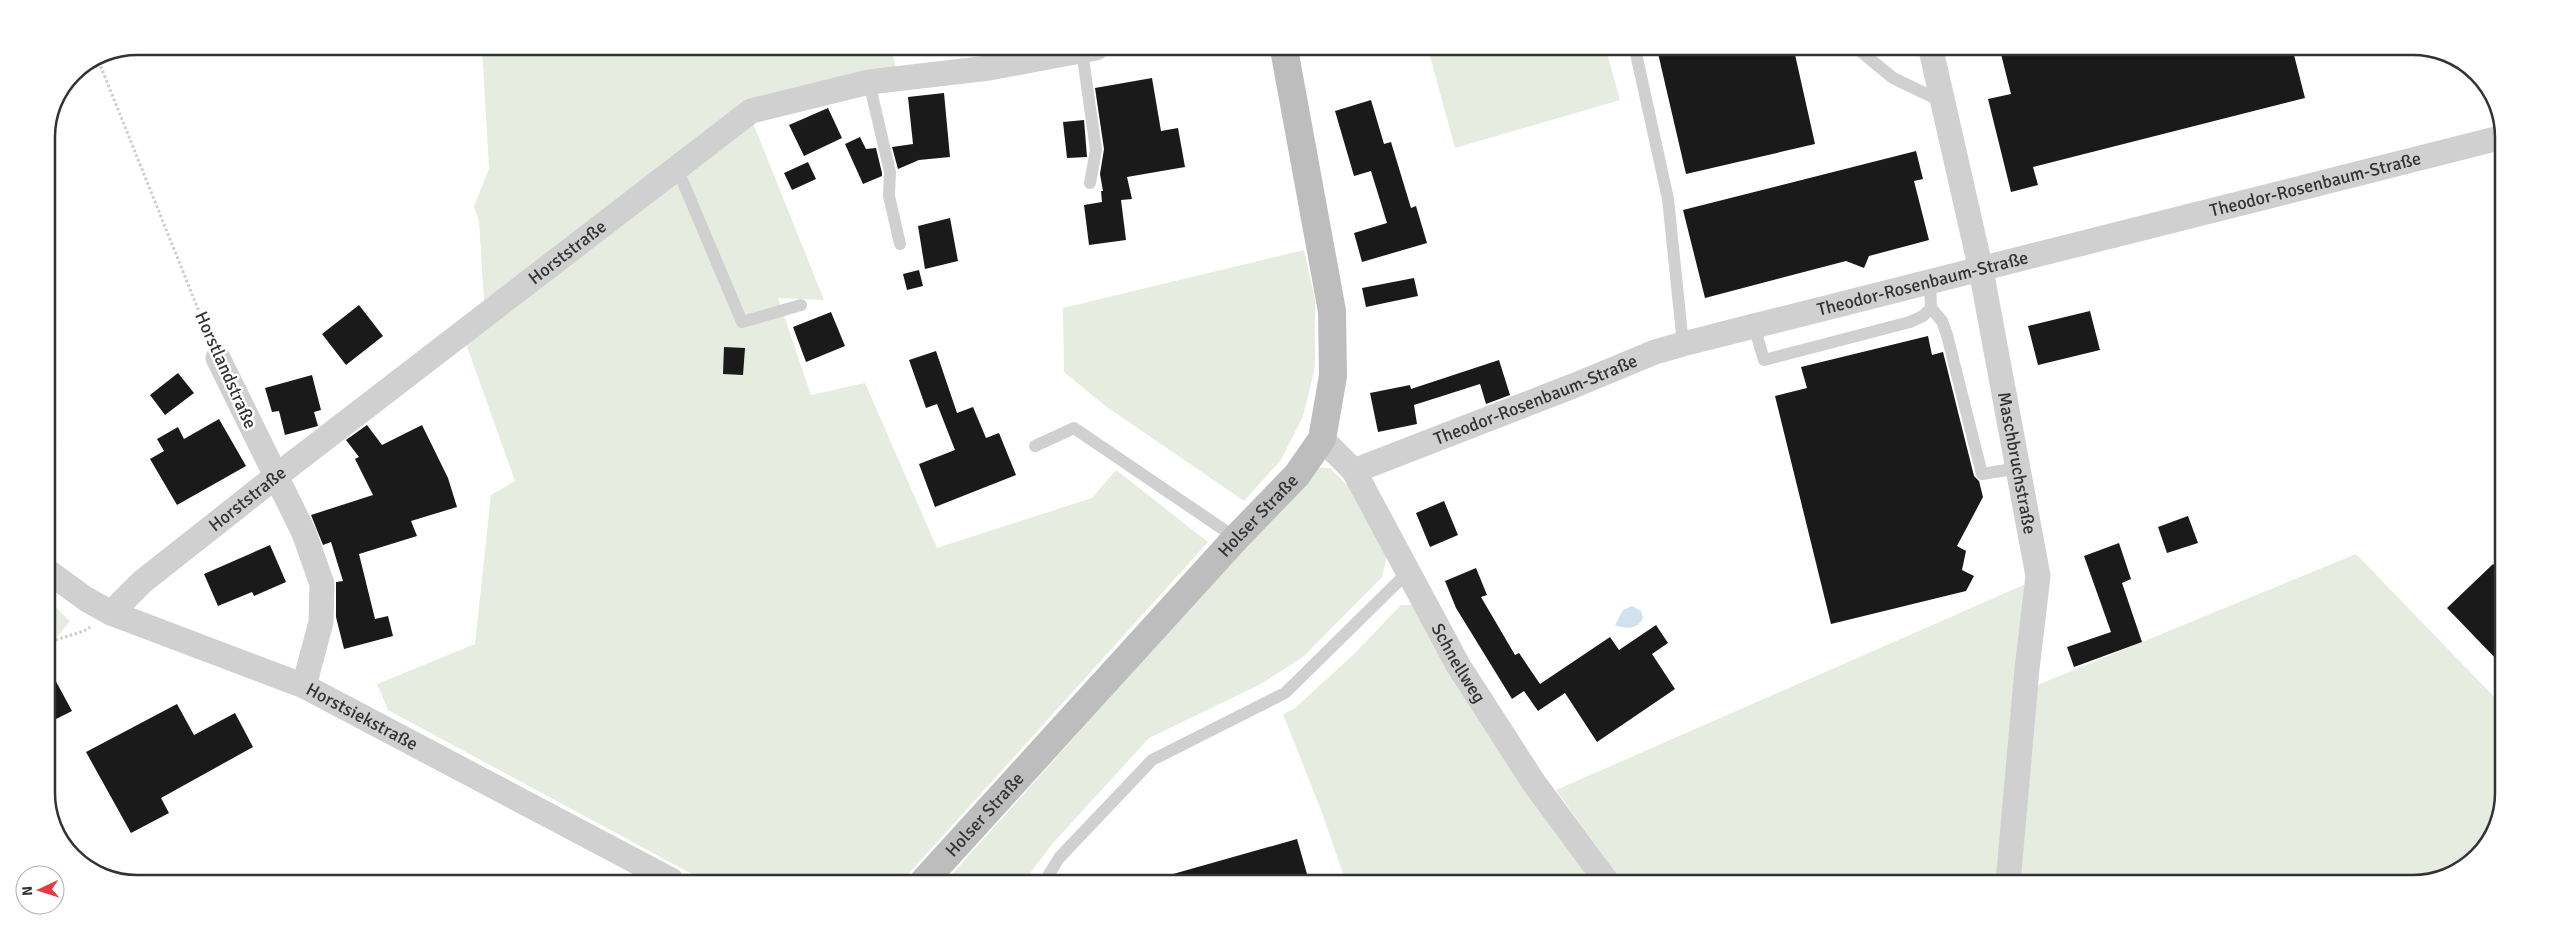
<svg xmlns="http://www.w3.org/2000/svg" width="2550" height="930" font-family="Signika,sans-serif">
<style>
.green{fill:#e6ecdf}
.water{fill:#cfe2ee}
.building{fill:#1a1a1a}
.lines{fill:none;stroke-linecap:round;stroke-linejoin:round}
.path{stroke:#cdcdcd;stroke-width:3;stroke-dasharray:2.5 2.5;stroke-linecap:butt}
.service{stroke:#d0d0d0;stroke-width:12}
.minor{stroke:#d0d0d0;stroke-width:25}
.secondary{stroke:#bdbdbd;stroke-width:28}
.labels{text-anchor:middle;stroke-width:5;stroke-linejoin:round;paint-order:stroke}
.street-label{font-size:18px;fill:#333;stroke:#fff}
.rim{fill:none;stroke:#333;stroke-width:2.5}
</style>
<rect width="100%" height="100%" fill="#fff"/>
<!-- green -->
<path class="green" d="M 482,47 L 891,48 L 896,68 L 745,100 L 484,301 L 479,221 L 474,207 L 489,168 Z
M 1428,49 L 1606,49 L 1620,100 L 1455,148 Z
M 751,118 L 824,300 L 778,298 L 811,395 L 865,383 L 937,548 L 1092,498 L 1116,470 L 1208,542 L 902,881 L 703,880 L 388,710 L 377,684 L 475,644 L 491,495 L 515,481 L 464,338 Z
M 1304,250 L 1315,300 L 1315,367 L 1303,416 L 1281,460 L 1244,501 L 1104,405 L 1064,372 L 1063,308 Z
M 1315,468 L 1330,468 L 1351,489 L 1387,555 L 1382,577 L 1303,657 L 1259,685 L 1149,738 L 1053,843 L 1024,881 L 946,881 Z
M 2356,554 L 2500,703 L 2499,822 L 2468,865 L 2413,884 L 2017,883 L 2030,688 Z
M 2028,583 L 2001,883 L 1622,882 L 1556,790 Z
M 46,598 L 70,621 L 57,637 L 46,640 Z
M 1401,605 L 1412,605 L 1595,882 L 1346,882 L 1321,810 L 1283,714 L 1294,709 L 1353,655 Z"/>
<!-- water -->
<path class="water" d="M 1632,606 L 1641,611 L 1643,618 C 1638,630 1625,629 1615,625 L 1623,610 Z"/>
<!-- building -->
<path class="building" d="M 1657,49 L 1794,50 L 1815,144 L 1686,174 Z
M 2000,50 L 2293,51 L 2305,98 L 2033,167 L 2038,185 L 2011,192 L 1988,99 L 2011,94 Z
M 1152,78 L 1161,131 L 1178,128 L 1185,167 L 1127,177 L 1132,199 L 1121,200 L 1126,240 L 1089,245 L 1084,205 L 1102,202 L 1101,191 L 1103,191 L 1100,174 L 1104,149 L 1095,88 Z
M 944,93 L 950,157 L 919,160 L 898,169 L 892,147 L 913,144 L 908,97 Z
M 1371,100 L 1384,144 L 1391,142 L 1411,208 L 1416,206 L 1427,243 L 1362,262 L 1354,233 L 1387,223 L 1371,171 L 1354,176 L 1335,111 Z
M 828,108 L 842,138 L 804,156 L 789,125 Z
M 1084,120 L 1087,157 L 1067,158 L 1063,122 Z
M 860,137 L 866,149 L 876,148 L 882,173 L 882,176 L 863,184 L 845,144 Z
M 1916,151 L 1923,179 L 1914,181 L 1929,240 L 1869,256 L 1864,268 L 1846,261 L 1705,298 L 1683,210 Z
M 808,162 L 816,179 L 792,190 L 784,173 Z
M 950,218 L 958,261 L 925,269 L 918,226 Z
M 919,270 L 923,286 L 907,290 L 903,274 Z
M 1414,278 L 1418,296 L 1366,307 L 1362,288 Z
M 359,305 L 383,336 L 346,365 L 322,334 Z
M 2090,311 L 2100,350 L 2038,365 L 2028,326 Z
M 831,312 L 845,346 L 806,362 L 793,327 Z
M 1928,336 L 1932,355 L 1943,352 L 1974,476 L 1979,481 L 1983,497 L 1957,546 L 1966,551 L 1962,570 L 1974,576 L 1966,591 L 1831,624 L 1775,396 L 1807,388 L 1801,367 Z
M 724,347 L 745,348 L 743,375 L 723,374 Z
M 936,351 L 957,413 L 973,407 L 986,438 L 999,433 L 1016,475 L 935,507 L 919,464 L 955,450 L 937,404 L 926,408 L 909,360 Z
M 1499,360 L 1510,395 L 1486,404 L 1480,384 L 1414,405 L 1417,424 L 1378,432 L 1370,393 L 1410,385 L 1411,389 Z
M 178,373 L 194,393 L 165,415 L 150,395 Z
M 312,375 L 321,410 L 314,412 L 318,426 L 285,435 L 279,411 L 272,412 L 265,388 Z
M 219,419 L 246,466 L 177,505 L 150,459 L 164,451 L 157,439 L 178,427 L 184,439 Z
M 367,425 L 382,445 L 422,425 L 448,478 L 457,507 L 411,521 L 417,536 L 359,554 L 375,619 L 388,616 L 393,636 L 344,649 L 336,617 L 336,582 L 343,581 L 331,542 L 323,545 L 311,515 L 373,495 L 355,459 L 359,457 L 346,440 Z
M 1444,501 L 1458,535 L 1430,547 L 1416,513 Z
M 2188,516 L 2198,543 L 2167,553 L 2158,527 Z
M 2119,543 L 2131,579 L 2122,583 L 2142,642 L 2074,667 L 2067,647 L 2111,632 L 2084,556 Z
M 270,545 L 286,582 L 254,596 L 252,592 L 218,606 L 204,574 Z
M 2493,564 L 2501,572 L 2500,663 L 2447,608 Z
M 1476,568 L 1487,595 L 1481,597 L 1515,655 L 1519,653 L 1540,684 L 1610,637 L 1619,650 L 1656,625 L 1668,643 L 1652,654 L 1675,689 L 1597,742 L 1565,693 L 1538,711 L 1524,691 L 1512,699 L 1456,608 L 1445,581 Z
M 46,663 L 72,711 L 46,724 Z
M 177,704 L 194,735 L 235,713 L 253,747 L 161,798 L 169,813 L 131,833 L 86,752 Z
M 1297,839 L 1309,881 L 1167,881 L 1166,876 Z"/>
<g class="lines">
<!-- path -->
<path class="path" d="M 97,57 L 210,339
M 46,643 L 84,631 L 90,627"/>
<!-- service -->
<path class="service" d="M 1635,49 L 1668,199 L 1683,344
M 1859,50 L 1893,78 L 1943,102
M 1082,51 L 1096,150 L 1090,183
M 869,82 L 890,172 L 889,196 L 900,244
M 677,168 L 742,322 L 801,305
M 1931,308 L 1942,321 L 1947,335 L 1982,474 L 2019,468
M 1754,326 L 1764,360 L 1910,322 L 1923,316 L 1931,308 L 1930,282
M 1035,446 L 1074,428 L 1236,538
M 1045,881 L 1059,858 L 1152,760 L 1285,693 L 1409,571"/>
<!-- minor -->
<g class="minor">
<path id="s1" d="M 1931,50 L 1981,270 L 2038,576 L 2027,669 L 2008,883"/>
<path d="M 218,358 L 304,533 L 322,584 L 321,622 L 304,686"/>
<path id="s2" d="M 1322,439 L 1354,471 L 1458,665 L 1534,783 L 1607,882"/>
<path id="s3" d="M 1354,471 L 1573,386 L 1655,352 L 1683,344 L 2503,137"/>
<path id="s4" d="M 46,570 L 86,599 L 111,613 L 304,686 L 671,880"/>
<path id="s5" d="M 111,613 L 142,582 L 275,477 L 751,111 L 869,82 L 989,68 L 1096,48"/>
</g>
<!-- secondary -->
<path class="secondary" id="s6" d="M 924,881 L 1236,538 L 1297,475 L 1322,439 L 1333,376 L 1332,311 L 1284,49"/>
</g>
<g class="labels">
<!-- street labels -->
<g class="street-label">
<text dy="6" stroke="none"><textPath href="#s3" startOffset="1005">Theodor-Rosenbaum-Straße</textPath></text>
<text dy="6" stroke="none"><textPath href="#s5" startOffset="582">Horststraße</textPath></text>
<text dy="6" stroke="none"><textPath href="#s3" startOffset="600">Theodor-Rosenbaum-Straße</textPath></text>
<text transform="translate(226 370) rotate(66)" y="6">Horstlandstraße</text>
<text dy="6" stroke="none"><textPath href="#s3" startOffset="195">Theodor-Rosenbaum-Straße</textPath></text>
<text dy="6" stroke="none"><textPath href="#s1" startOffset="422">Maschbruchstraße</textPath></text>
<text dy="6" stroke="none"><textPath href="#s5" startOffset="178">Horststraße</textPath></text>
<text dy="6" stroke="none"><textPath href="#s6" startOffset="495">Holser Straße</textPath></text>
<text dy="6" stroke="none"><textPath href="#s2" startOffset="264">Schnellweg</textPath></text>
<text dy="6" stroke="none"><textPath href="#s4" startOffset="350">Horstsiekstraße</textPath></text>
<text dy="6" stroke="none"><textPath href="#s6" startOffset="90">Holser Straße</textPath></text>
</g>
</g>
<!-- crop -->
<path d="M0 0H2550V930H0ZM137 55H2413A82 82 0 0 1 2495 137V793A82 82 0 0 1 2413 875H137A82 82 0 0 1 55 793V137A82 82 0 0 1 137 55Z" fill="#fff" fill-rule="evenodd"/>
<path class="rim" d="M137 55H2413A82 82 0 0 1 2495 137V793A82 82 0 0 1 2413 875H137A82 82 0 0 1 55 793V137A82 82 0 0 1 137 55Z"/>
<!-- north arrow -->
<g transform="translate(40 890) rotate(266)"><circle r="24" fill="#ffffff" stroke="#adadad"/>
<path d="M0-4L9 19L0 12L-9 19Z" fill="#e63946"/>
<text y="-8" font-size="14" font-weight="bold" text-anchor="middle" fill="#333333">N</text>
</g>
</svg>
